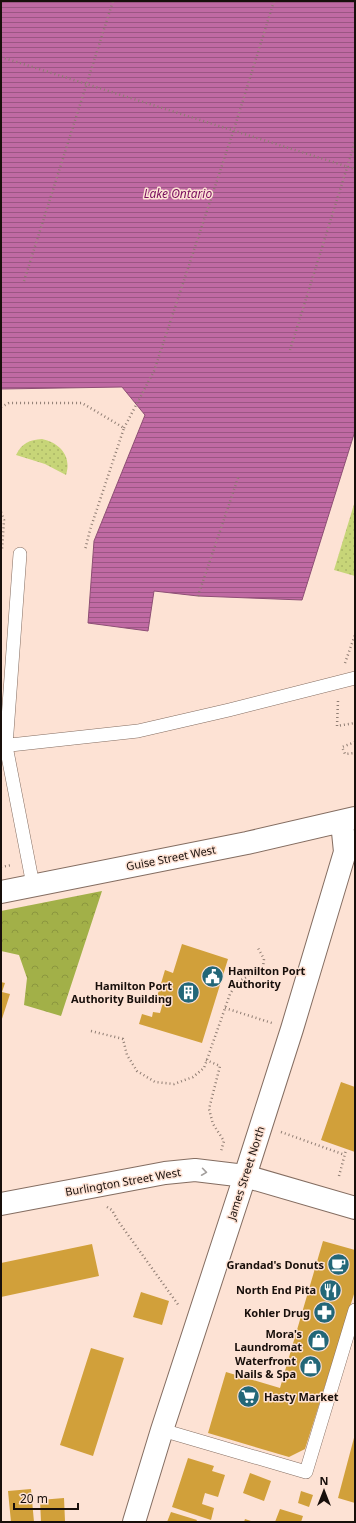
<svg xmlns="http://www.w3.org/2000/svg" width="356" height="1523" font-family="'Noto Sans',sans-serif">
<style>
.grass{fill:url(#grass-dots)}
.forest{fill:url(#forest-crowns)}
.water{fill:url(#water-rules);stroke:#8e4f75}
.building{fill:#d1a03a}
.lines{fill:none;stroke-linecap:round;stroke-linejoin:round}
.service-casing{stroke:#846d61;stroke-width:14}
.minor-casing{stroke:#846d61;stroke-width:24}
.tertiary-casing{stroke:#846d61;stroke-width:24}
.secondary-casing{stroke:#846d61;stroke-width:24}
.path{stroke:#8f7d73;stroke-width:2.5;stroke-dasharray:1 3;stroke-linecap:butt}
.service{stroke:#fff;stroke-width:13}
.minor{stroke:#fff;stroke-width:22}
.tertiary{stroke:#fff;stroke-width:22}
.secondary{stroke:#fff;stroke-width:22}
.oneway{stroke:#a39f9d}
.labels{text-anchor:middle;stroke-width:3;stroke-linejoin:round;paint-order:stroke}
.street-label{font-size:11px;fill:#180f0b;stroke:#fde2d4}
.poi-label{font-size:11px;font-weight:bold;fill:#180f0b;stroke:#fde2d4;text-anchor:end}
.water-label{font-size:12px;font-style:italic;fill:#790e5e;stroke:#fde2d4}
</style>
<defs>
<pattern id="grass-dots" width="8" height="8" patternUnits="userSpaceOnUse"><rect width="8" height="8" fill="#c7d578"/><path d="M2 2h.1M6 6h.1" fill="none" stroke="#aab666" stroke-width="1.8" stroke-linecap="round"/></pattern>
<pattern id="forest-crowns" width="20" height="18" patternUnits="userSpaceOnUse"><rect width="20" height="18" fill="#a2b048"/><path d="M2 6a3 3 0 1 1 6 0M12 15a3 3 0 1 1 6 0" fill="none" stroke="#8b963e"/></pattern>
<pattern id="water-rules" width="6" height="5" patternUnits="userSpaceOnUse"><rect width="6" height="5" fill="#c06aa3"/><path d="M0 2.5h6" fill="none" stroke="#9b5683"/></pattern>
</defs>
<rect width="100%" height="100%" fill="#fde2d4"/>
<!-- grass -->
<path class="grass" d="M 42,439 C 60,443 72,456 66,475 L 45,464 L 16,455 C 22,443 29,440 42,439 Z
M 355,501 L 355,576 L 334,570 Z"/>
<!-- forest -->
<path class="forest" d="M 102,891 L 61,1016 L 24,1005 L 27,978 L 19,955 L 1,951 L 1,911 Z"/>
<!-- water -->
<path class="water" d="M 1,1 L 355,1 L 355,431 L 302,600 L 198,596 L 154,591 L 148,631 L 88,623 L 94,541 L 145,415 L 122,387 L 1,389 Z"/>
<!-- building -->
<path class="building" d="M 182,944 L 228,959 L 202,1043 L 139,1024 L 142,1014 L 152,1017 L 153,1012 L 160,1013 L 164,999 L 157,997 L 165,970 L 173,973 Z
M 1,982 L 5,983 L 2,992 L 10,994 L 1,1022 Z
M 341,1082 L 355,1087 L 355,1152 L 321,1140 Z
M 323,1241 L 355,1250 L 355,1291 L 305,1449 L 289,1457 L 208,1433 L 226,1372 L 280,1388 Z
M 92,1244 L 99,1276 L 1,1297 L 1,1263 Z
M 141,1292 L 169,1301 L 162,1325 L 133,1317 Z
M 91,1348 L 124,1358 L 93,1456 L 60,1445 Z
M 355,1434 L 355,1503 L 338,1498 Z
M 188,1458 L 214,1466 L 212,1471 L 225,1475 L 218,1497 L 205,1493 L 203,1500 L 202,1504 L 214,1508 L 211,1520 L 172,1507 Z
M 250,1473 L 271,1481 L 264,1501 L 243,1493 Z
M 31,1489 L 34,1522 L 11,1522 L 8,1491 Z
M 301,1491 L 313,1495 L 309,1507 L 298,1503 Z
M 64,1498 L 65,1521 L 41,1522 L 40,1500 Z
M 280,1509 L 303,1516 L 301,1522 L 275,1522 Z
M 171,1512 L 197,1520 L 196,1522 L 167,1522 Z
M 245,1519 L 254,1522 L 244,1522 Z"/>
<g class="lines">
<defs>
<path id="service" d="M 20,554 L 6,746 L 33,885
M 1,746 L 138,731 L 229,710 L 355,678
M 162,1430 L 306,1472 L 355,1310"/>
<path id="minor" d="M 1,892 L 247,843 L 355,818
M 245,1176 L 292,1029 L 345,852 L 342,822"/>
<path id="tertiary" d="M 1,1204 L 165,1173 L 195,1170 L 245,1176"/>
<path id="secondary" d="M 134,1522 L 162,1430 L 245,1176 L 355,1208"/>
</defs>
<!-- service casing -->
<use href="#service" class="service-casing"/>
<!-- minor casing -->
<use href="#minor" class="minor-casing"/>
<!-- tertiary casing -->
<use href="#tertiary" class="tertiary-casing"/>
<!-- secondary casing -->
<use href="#secondary" class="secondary-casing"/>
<!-- path -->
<path class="path" d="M 1,57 L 355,169
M 24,281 L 113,1
M 290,350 L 355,142
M 1,407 L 9,403 L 82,403 L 124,428 L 90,530 L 85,550
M 124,428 L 154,371 L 234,129 L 274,1
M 1,512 L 4,520 L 2,550
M 198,596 L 239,475
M 345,663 L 355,635
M 338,701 L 337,726 L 355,723
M 355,742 L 342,747 L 345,754 L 355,753
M 1,867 L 12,865
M 225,1008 L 272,1023
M 91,1031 L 123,1039 L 127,1055 L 137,1071 L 155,1082 L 174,1084 L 193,1077 L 204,1068 L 230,994 L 238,982 L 263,967 L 264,959 L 258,948
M 206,1060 L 220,1066 L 209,1109 L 213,1124 L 224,1141 L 221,1151
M 281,1132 L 345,1155
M 339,1176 L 346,1150
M 107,1207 L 112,1210 L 118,1221 L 179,1306"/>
<!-- service -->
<use href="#service" class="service"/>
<!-- minor -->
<use href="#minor" class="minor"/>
<!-- tertiary -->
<use href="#tertiary" class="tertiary"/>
<!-- secondary -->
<use href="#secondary" class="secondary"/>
</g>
<!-- one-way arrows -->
<defs><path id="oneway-chevron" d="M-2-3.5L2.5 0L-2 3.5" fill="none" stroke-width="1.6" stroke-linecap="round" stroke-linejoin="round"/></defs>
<use class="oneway" href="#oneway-chevron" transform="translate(204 1172) rotate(8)"/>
<!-- icons -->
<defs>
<symbol id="civic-disc" viewBox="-11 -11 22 22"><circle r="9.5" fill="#236778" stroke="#fde2d4"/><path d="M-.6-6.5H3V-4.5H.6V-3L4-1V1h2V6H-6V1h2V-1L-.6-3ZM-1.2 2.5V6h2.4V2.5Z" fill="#fff"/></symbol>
<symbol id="building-disc" viewBox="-11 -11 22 22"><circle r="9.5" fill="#236778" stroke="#fde2d4"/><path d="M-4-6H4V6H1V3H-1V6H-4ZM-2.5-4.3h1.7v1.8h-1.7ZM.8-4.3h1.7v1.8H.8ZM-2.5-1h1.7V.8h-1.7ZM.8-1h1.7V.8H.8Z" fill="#fff"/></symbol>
<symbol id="cafe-disc" viewBox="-11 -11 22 22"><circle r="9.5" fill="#236778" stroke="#fde2d4"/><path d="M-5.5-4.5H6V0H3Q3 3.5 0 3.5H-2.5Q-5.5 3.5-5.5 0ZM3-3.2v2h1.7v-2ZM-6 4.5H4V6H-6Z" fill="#fff"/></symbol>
<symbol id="restaurant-disc" viewBox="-11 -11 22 22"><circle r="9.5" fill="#236778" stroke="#fde2d4"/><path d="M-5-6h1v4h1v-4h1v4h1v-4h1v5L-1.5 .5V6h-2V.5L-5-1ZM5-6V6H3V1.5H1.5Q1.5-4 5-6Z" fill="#fff"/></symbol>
<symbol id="pharmacy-disc" viewBox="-11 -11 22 22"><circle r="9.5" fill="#236778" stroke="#fde2d4"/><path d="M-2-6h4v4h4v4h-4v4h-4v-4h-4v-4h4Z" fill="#fff"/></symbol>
<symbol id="shop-disc" viewBox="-11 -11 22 22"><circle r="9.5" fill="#236778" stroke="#fde2d4"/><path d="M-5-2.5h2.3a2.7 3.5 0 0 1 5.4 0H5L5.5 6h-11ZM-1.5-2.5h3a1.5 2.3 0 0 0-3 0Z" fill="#fff"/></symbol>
<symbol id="supermarket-disc" viewBox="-11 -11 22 22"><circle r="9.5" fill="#236778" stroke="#fde2d4"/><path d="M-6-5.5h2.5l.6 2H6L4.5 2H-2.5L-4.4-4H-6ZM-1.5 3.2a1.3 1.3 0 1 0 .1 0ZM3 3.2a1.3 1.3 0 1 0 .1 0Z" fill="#fff"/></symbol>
</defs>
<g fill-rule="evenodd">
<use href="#civic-disc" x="200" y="964" width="25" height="25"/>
<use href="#building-disc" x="176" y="980" width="25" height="25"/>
<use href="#cafe-disc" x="326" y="1252" width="25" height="25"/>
<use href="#restaurant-disc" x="318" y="1278" width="25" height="25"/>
<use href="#pharmacy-disc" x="312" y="1300" width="25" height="25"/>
<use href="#shop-disc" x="306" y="1328" width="25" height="25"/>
<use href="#shop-disc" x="298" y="1354" width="25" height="25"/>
<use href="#supermarket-disc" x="236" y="1384" width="25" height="25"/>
</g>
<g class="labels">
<!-- street labels -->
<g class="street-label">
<text transform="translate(171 858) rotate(-11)" y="4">Guise Street West</text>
<text transform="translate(246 1173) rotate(-72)" y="4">James Street North</text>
<text transform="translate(123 1182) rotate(-10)" y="4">Burlington Street West</text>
</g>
<!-- poi labels -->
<g class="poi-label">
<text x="228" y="975" text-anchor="start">Hamilton Port<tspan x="228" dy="13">Authority</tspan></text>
<text x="172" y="990">Hamilton Port<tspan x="172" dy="13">Authority Building</tspan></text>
<text x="324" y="1269">Grandad's Donuts</text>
<text x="316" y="1294">North End Pita</text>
<text x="310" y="1317">Kohler Drug</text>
<text x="302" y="1338">Mora's<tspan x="302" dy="13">Laundromat</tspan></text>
<text x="296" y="1365">Waterfront<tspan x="296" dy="13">Nails &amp; Spa</tspan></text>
<text x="264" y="1401" text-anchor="start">Hasty Market</text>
</g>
<!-- water labels -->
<g class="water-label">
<text x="178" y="198">Lake Ontario</text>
</g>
</g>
<!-- border -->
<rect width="356" height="1523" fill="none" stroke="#180f0b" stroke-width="4"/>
<!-- north arrow -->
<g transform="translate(324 1491)" stroke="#fde2d4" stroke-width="3" paint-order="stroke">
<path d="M0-3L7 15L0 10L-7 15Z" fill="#180f0b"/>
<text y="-6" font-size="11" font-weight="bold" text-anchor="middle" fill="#180f0b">N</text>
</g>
<!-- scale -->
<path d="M14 1503v6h64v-6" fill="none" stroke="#180f0b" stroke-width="2"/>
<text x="20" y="1503" font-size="12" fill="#180f0b" stroke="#fde2d4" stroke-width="3" paint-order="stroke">20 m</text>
</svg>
